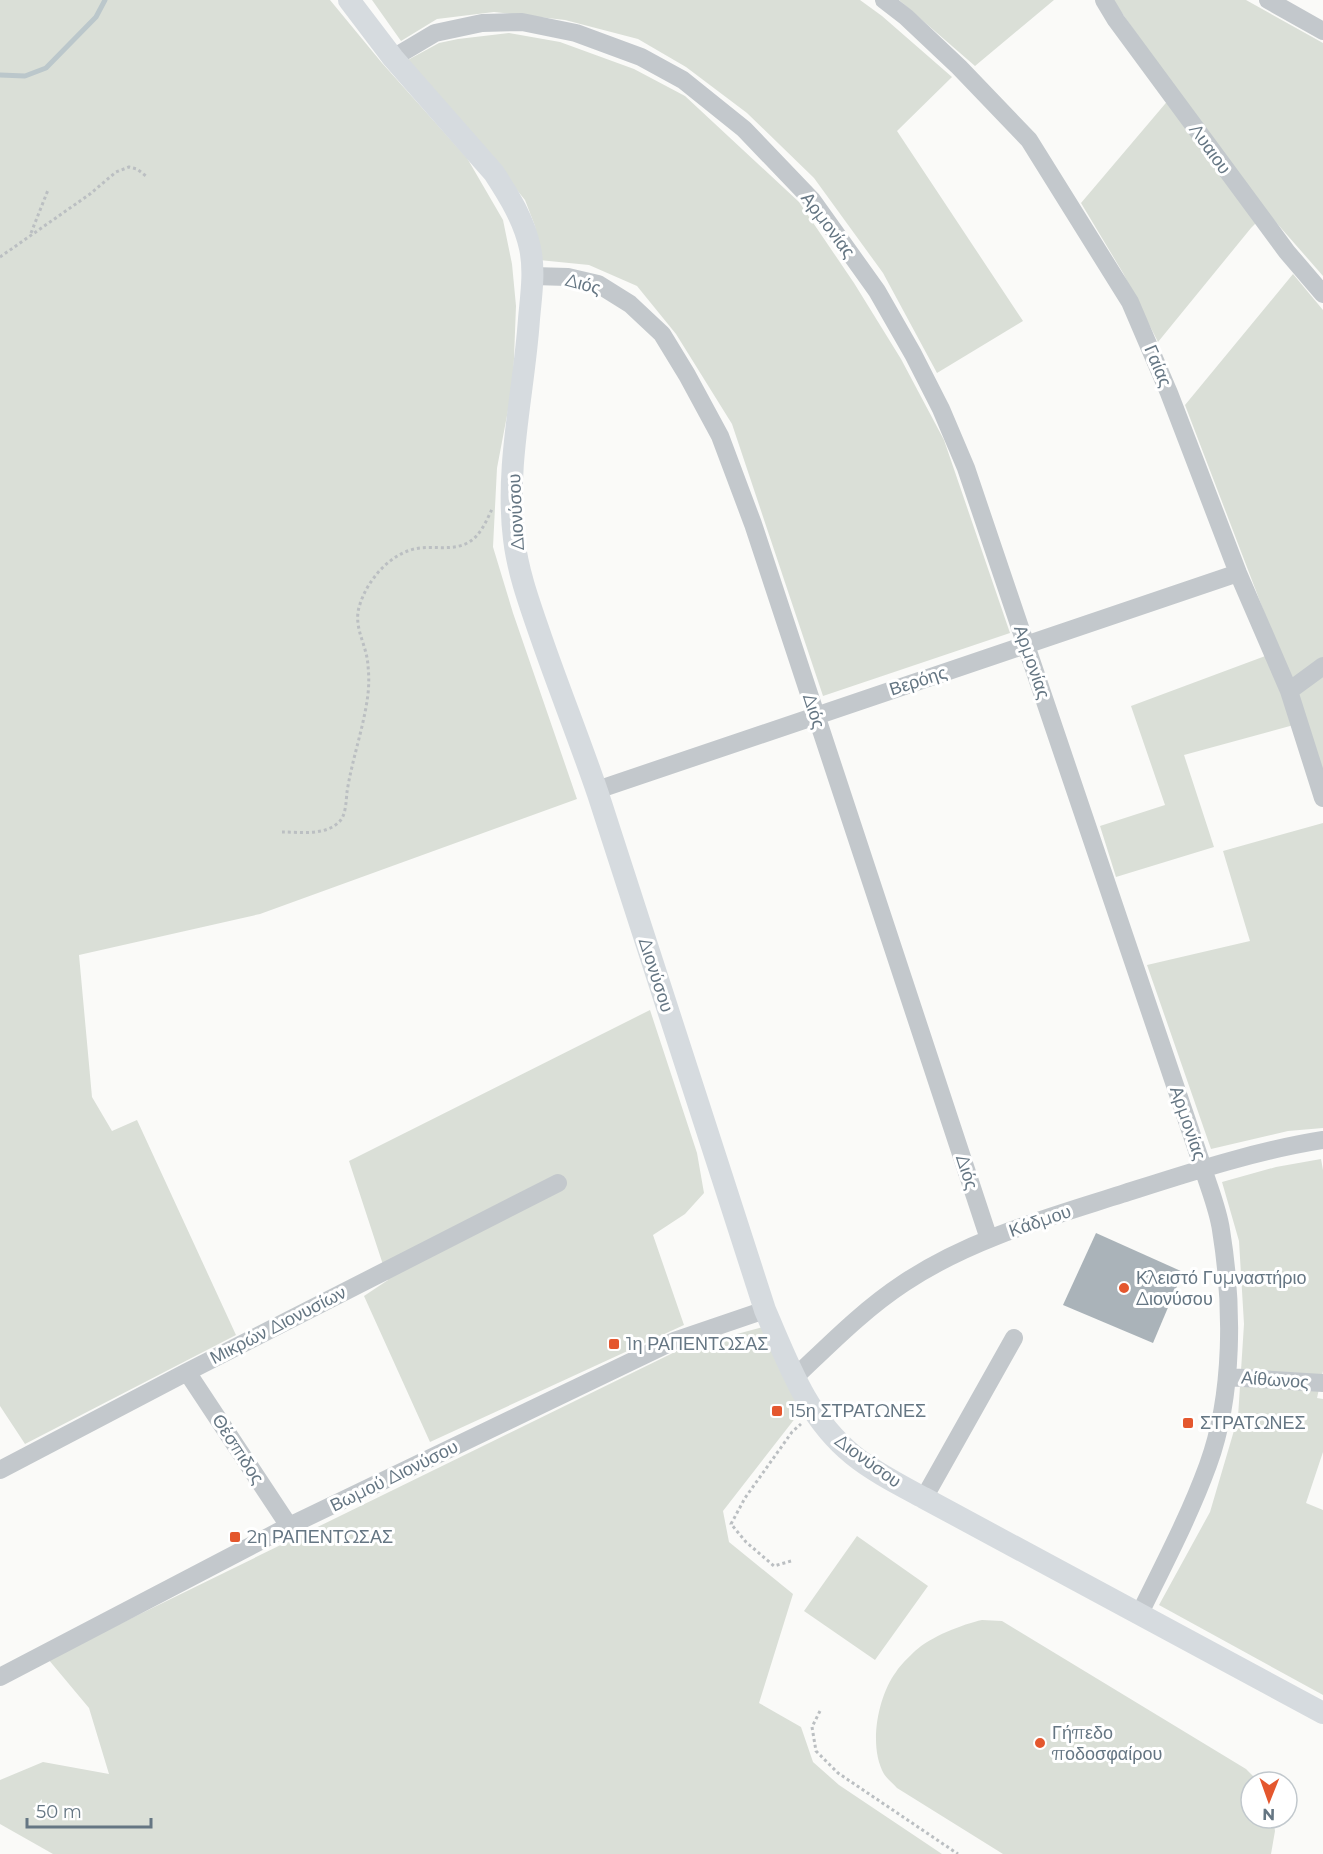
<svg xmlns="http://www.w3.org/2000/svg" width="1323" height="1854" font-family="Montserrat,sans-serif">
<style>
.green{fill:#dadfd7}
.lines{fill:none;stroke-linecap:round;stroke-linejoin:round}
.stream{stroke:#bbc7cb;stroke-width:5}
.building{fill:#aab3b9}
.path{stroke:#bbbfc2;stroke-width:3;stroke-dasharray:3 3;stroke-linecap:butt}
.minor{stroke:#c3c8cc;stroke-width:18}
.major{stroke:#d6dbdf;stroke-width:22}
.poi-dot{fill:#e4572e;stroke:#fff;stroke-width:2}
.labels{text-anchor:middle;stroke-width:6;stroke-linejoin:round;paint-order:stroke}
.street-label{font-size:18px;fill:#657683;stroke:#fff}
.poi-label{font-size:18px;fill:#657683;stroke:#fff;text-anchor:start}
</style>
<rect width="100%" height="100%" fill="#fafaf8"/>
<!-- green -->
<path class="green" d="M 0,0 L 330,0 L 382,63 L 467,158 L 503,220 L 512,264 L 516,306 L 513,384 L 497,468 L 493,547 L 513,613 L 577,799 L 260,914 L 79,955 L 92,1097 L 112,1131 L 137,1120 L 236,1335 L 25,1444 L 0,1406 Z
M 372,0 L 860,0 L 882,16 L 952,77 L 897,131 L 1023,321 L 937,373 L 883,273 L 814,178 L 747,113 L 686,67 L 638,39 L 565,20 L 494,12 L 437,19 L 401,41 Z
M 899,0 L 1054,0 L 975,66 Z
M 1113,0 L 1246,0 L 1323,43 L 1323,276 L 1267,212 L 1251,228 L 1158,342 L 1123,273 L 1081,203 L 1176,91 Z
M 509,33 L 560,42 L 634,69 L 685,96 L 799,202 L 854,283 L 901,359 L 944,440 L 1010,633 L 823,696 L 732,424 L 676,334 L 637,286 L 589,265 L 539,260 L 535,226 L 525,200 L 473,136 L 406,61 L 439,43 L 458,39 Z
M 1293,274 L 1323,310 L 1323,782 L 1301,723 L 1184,755 L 1214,847 L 1116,877 L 1100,826 L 1165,805 L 1131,706 L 1279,651 L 1185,405 Z
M 1323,823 L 1323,1128 L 1288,1131 L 1211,1149 L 1147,965 L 1250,941 L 1223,851 Z
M 650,1010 L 697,1153 L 704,1193 L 685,1214 L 653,1235 L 684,1325 L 430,1442 L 364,1296 L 388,1280 L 349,1161 Z
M 1321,1159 L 1323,1170 L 1323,1371 L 1317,1398 L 1323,1399 L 1323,1452 L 1306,1503 L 1323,1510 L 1323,1695 L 1159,1605 L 1210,1512 L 1238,1417 L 1244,1324 L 1239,1241 L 1222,1182 L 1276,1167 Z
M 763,1327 L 800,1412 L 723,1511 L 729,1542 L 793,1594 L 759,1703 L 801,1727 L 813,1762 L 839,1785 L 942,1854 L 53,1854 L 0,1824 L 0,1780 L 43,1762 L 109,1774 L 89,1708 L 48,1659 L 681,1349 Z
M 857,1536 L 928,1586 L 875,1660 L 804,1611 Z
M 982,1620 L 1002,1621 L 1246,1769 L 1259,1782 L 1251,1782 L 1251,1818 L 1273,1818 L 1275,1831 L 1271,1854 L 1003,1854 L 897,1788 C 893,1783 887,1779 884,1774 C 868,1746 878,1696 896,1672 C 901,1664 909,1657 915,1651 C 930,1637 963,1624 982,1620 Z"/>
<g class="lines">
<!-- stream -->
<path class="stream" d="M 0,75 L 25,76 L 46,68 L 96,17 L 105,0"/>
</g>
<!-- building -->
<path class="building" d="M 1096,1233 L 1183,1272 L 1153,1343 L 1063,1305 Z"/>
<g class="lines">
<!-- path -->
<path class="path" d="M 31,233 L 48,190
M 0,257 L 90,194 L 116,172 L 129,167 L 137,169 L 146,176
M 282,832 C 300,832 325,836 339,822 C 346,816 346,801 347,792 C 352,759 364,727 368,694 C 369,684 369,675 368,666 C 367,644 352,627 360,604 C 368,579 392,551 420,548 C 436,546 454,551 469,542 C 480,536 487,520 492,509
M 791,1561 L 774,1566 L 746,1542 L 731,1524 L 745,1498 L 792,1432 L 801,1424
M 820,1711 L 812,1727 L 816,1751 L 838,1773 L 958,1854"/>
<!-- minor -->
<path class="minor" d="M 884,0 L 906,17 L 959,67 L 1029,140 L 1130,302 L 1169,393 L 1238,573 L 1289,691 L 1323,798
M 1104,0 L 1116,20 L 1287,252 L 1323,294
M 1268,0 L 1323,31
M 393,58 L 435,33 L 482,23 L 522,22 L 576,33 L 641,57 L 683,80 L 744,129 L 812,200 L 877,291 L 913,354 L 941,409 L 966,468 L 1203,1168 C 1209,1188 1218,1209 1221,1230 C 1233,1304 1234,1394 1208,1465 C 1189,1517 1163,1566 1139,1615
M 533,276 L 568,277 L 598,284 L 630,304 L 662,334 L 687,375 L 720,436 L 753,524 L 989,1239
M 1289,691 L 1323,666
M 597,790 L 1238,573
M 187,1372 L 289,1526
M 1227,1377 L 1323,1383
M 794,1378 C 829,1345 863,1310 904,1283 C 970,1239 1047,1218 1122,1194 C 1188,1173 1254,1151 1323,1140
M 0,1470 L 187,1372 L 558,1183
M 924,1498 L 1014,1338
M 0,1677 L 289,1526 L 674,1341 L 765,1310"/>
<!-- major -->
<path class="major" d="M 349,0 L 393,58 L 494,173 C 509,196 524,220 530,248 C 535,271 531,296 529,319 C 524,392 505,466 514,539 C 518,573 530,605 541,637 C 559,689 580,741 598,794 C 655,965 709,1138 765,1310 C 788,1363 807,1418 853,1455 C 874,1472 900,1485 924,1498 L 1323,1713"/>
</g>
<!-- markers -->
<g class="poi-dot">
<circle cx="1124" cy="1288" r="6"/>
<rect x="608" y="1338" width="12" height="12" rx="3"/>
<rect x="771" y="1405" width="12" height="12" rx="3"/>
<rect x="1182" y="1417" width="12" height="12" rx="3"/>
<rect x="229" y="1531" width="12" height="12" rx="3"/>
<circle cx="1040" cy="1743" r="6"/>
</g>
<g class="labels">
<!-- street labels -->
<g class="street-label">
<text transform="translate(1210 149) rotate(54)" y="6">Λυαιου</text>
<text transform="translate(828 225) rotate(53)" y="6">Αρμονίας</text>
<text transform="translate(583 284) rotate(15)" y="6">Διός</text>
<text transform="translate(1158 366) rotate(67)" y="6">Γαίας</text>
<text transform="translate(516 512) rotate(-93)" y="6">Διονύσου</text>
<text transform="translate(1032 662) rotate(71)" y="6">Αρμονίας</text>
<text transform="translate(918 681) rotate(-18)" y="6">Βερόης</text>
<text transform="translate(814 711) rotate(72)" y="6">Διός</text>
<text transform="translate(656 975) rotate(72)" y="6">Διονύσου</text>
<text transform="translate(1188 1123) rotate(71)" y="6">Αρμονίας</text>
<text transform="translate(967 1172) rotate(72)" y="6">Διός</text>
<text transform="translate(1040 1221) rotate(-19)" y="6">Κάδμου</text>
<text transform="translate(278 1325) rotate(-27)" y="6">Μικρών Διονυσίων</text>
<text transform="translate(1275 1380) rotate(4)" y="6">Αίθωνος</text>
<text transform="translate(238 1449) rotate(57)" y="6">Θέσπιδος</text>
<text transform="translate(868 1461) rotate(36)" y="6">Διονύσου</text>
<text transform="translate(394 1476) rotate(-26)" y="6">Βωμού Διονύσου</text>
</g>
<!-- poi labels -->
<g class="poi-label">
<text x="1136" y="1284">Κλειστό Γυμναστήριο<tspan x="1136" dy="21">Διονύσου</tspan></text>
<text x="626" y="1350">1η ΡΑΠΕΝΤΩΣΑΣ</text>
<text x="789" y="1417">15η ΣΤΡΑΤΩΝΕΣ</text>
<text x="1200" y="1429">ΣΤΡΑΤΩΝΕΣ</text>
<text x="247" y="1543">2η ΡΑΠΕΝΤΩΣΑΣ</text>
<text x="1052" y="1739">Γήπεδο<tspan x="1052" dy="21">ποδοσφαίρου</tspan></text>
</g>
</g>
<!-- north arrow -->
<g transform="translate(1269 1800) rotate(181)"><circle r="28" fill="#ffffff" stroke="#c1c8cd" stroke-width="1.5"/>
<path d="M0-4.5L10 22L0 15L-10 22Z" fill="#e4572e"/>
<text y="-9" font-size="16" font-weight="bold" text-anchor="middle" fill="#657683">N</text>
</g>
<!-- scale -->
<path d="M27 1818v9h124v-9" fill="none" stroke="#657683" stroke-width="3"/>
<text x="36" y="1818" font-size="18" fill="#657683" stroke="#ffffff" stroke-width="4.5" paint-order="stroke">50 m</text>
</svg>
